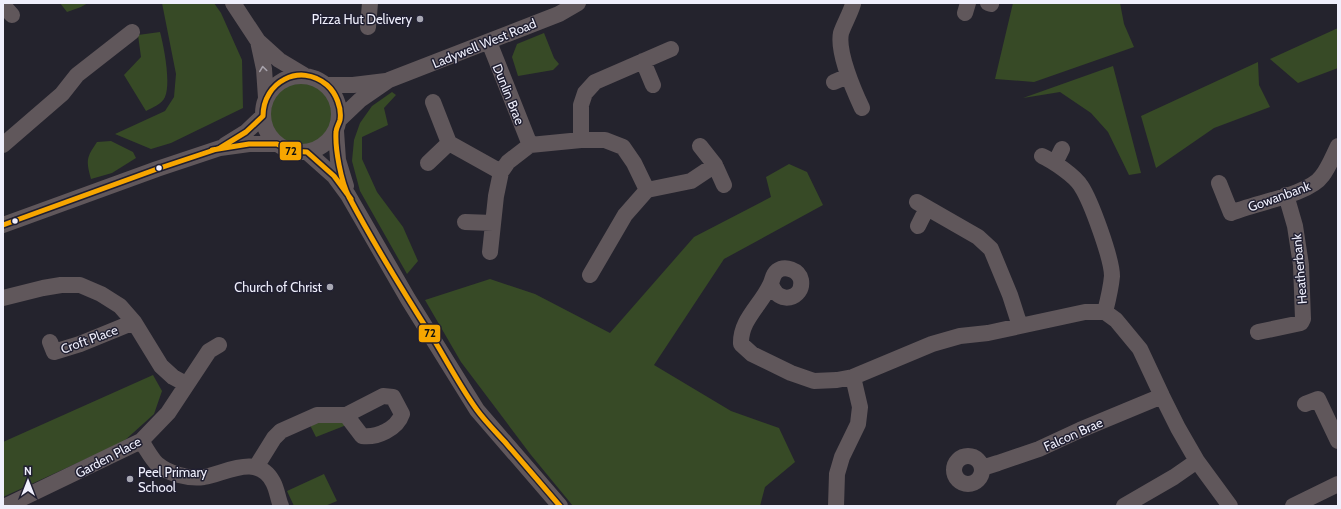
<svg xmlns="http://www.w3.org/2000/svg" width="1341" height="509" font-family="Cabin,sans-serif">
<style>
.green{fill:#374a26}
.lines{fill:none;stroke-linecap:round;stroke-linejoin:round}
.minor{stroke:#60575b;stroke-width:16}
.bus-1-casing{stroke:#201f31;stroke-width:8}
.bus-1{stroke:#f7a600;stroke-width:5}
.oneway{stroke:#a8a3ac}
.poi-dot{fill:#a8a8b4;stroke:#201f31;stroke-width:1.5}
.bus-dot{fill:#efeffc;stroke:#201f31;stroke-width:1.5}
.labels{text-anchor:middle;stroke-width:3;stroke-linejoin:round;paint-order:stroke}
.poi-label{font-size:13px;fill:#efeffc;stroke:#201f31;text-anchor:end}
.street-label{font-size:13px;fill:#efeffc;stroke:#201f31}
.line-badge{stroke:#201f31;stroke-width:1.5}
.pale-badge-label{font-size:11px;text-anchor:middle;font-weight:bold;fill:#111}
</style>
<rect width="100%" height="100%" fill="#24232d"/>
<!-- green -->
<path class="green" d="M 60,3 L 88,3 L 81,7 L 67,12 Z
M 162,3 L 214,3 L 221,13 L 242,60 L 243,108 L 171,143 L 151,149 L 115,134 L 165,111 L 174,97 L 176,74 Z
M 1013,3 L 1120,3 L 1124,24 L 1134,47 L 1034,82 L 995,79 Z
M 1338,28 L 1338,68 L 1298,83 L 1270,59 Z
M 160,32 C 164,47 171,83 165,97 C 162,104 152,108 146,111 L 124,75 L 141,57 L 138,35 Z
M 544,33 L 554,58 L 559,64 L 553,70 L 518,76 L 512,57 L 517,44 Z
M 1258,62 L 1259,85 L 1270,107 L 1214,128 L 1156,168 L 1141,116 Z
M 1113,66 L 1141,173 L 1129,175 L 1108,132 L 1091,113 L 1060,92 L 1023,98 Z
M267 113a33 33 0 1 1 66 0a33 33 0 1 1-66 0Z
M 392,92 L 396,95 L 384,108 L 388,125 L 362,137 L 362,159 L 377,192 L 403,227 L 418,261 L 407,274 L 360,191 L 352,161 L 354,140 L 360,123 L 372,106 Z
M 111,141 L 133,152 L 136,158 L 112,173 L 91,179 C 86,161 86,158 97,142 Z
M 789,164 L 807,172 L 823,205 L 724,259 L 654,365 L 731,411 L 779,428 L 795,462 L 765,487 L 760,506 L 573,506 L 531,455 L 461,362 L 425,300 L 490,279 L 535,294 L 610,333 L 694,237 L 771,197 L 766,177 Z
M 153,375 L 162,391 L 154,414 L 123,442 L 3,497 L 3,442 Z
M 322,417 L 349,424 L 316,437 L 309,423 Z
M 324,474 L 337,501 L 325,506 L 294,506 L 287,491 Z"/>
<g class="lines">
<!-- minor -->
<path class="minor" d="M 233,3 L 258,41 L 279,60 L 304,75
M 988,3 L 991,4
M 853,4 C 850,14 844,24 841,33 C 837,52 854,91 862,108
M 3,5 L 12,15
M 965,13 L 968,3
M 368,27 L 370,3
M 258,41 L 264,69 L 266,98
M 489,42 L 530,145
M 643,61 L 653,85
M263 114a38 38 0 1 1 76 0a38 38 0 1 1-76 0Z
M 834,82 L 848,76
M 327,85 L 353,85 L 386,81
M 340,119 L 360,100 L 389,80 L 559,14 L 578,3
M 336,131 L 338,160 L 346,186
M 581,140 L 581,105 L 585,93 L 595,82 L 671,49
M 449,143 L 501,172
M 3,145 L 62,94 L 77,75 L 132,32
M 225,145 L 246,132 L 263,116
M 700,146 L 715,165 L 724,185
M 307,152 L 334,176 L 348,195 L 408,299 L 477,410 L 560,506
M 1042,156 C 1053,161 1075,176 1081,186 C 1091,201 1112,259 1112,276 C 1111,288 1108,300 1105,312
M 428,163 L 449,143 L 433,102
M 1055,163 L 1062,149
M 1219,183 L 1231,213 C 1253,203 1309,195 1322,176 C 1329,167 1333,156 1338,146
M 917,202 L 978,237 L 991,249 L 1010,295 L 1020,326
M 465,222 L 493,223
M 3,225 L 157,169 L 220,148 L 249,144 L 277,144
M 918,226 L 927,208
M 490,252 L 496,196 L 501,172 L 508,162 L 530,145 L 581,140 L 605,140 L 623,147 L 634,163 L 647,190 L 691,181 L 715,165
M 590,275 L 625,215 L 647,190
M 771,284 C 778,306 804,299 801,280 C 799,270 785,265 777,271 C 772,275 773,280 770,285 C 761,305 740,320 741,344 L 752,354 L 791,373 L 814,381 L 837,380 L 853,377 L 932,344 L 960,336 L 988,333 L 1085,312 L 1105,312 L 1116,320 L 1140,349 L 1162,396 L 1178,428 L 1197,461 L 1230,506
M 3,298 L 43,288 L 61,285 L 80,285 L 101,294 L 120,306 L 134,322 L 161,366 L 173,377 L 186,384
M 1258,332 L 1301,323 L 1303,319 L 1301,265 L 1295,226 L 1286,195
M 50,342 L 54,352 L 80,344 L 134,322
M 383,396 L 393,397 L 402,414 C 397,429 377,438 362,436 L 346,415 Z
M 1305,404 L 1318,399 L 1338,441
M 141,441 C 146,448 151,458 157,464 C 169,474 188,479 204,477 C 226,473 258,453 273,482 C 277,489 278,499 281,506
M954 470a14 14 0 1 1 28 0a14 14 0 1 1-28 0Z
M 256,467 L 274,438 L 281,431 L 317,415 L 346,415
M 982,468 L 998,463 L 1039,449 L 1080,430 L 1162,396
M 6,506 L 141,441 L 168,413 L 209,351 L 219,345
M 836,506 L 837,474 L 842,457 L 858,424 L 860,407 L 853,377
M 1124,506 L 1174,477 L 1197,461
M 1293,506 L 1338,484"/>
<defs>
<path id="bus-1" d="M 212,150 L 249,144 L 277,144 L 291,151 L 307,152 L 334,176 L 351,199
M 3,225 L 157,169 L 220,148 L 246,132 L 263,116 C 263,82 300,62 327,85 C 336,93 342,108 340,120 C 339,124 336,128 336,132 C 335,149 341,182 349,197 C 375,246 404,293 434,340 C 448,363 461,388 477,410 C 485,421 495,431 505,442 C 523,463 542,485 560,506"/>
</defs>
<!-- bus-1 casing -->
<use href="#bus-1" class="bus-1-casing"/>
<!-- bus-1 -->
<use href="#bus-1" class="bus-1"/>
</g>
<!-- one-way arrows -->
<defs><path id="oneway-chevron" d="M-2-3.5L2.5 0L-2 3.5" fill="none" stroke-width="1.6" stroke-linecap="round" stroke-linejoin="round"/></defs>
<use class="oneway" href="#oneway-chevron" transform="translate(263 69) rotate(-98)"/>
<!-- markers -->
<g class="poi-dot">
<circle cx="420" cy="19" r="4"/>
<circle cx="330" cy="287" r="4"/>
<circle cx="130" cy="479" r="4"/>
</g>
<g class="bus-dot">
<circle cx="159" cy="168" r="3.5"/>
<circle cx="15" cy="221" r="3.5"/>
</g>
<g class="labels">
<!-- poi labels -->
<g class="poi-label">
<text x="412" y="24">Pizza Hut Delivery</text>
<text x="322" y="292">Church of Christ</text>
<text x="138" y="477" text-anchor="start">Peel Primary<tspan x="138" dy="15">School</tspan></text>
</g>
<!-- street labels -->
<g class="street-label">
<text transform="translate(484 43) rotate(-22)" y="5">Ladywell West Road</text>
<text transform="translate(509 94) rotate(68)" y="5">Dunlin Brae</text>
<text transform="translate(1279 196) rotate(-20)" y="5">Gowanbank</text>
<text transform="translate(1299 269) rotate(-95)" y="5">Heatherbank</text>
<text transform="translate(89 339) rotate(-20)" y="5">Croft Place</text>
<text transform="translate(1073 434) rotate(-24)" y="5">Falcon Brae</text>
<text transform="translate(108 457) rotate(-28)" y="5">Garden Place</text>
</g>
</g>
<g class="line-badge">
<rect x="279" y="141" width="23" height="20" rx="4" fill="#f7a600"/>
<rect x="418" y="324" width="23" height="19" rx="4" fill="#f7a600"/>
</g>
<g class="pale-badge-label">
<text x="291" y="155">72</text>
<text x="430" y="337">72</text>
</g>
<!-- border -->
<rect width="1341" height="509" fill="none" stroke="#efeffc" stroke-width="8"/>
<!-- north arrow -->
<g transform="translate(28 481)" stroke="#201f31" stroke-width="3" paint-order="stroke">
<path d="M0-3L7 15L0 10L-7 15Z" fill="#efeffc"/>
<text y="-6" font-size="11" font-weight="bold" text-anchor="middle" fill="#efeffc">N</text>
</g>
</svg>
